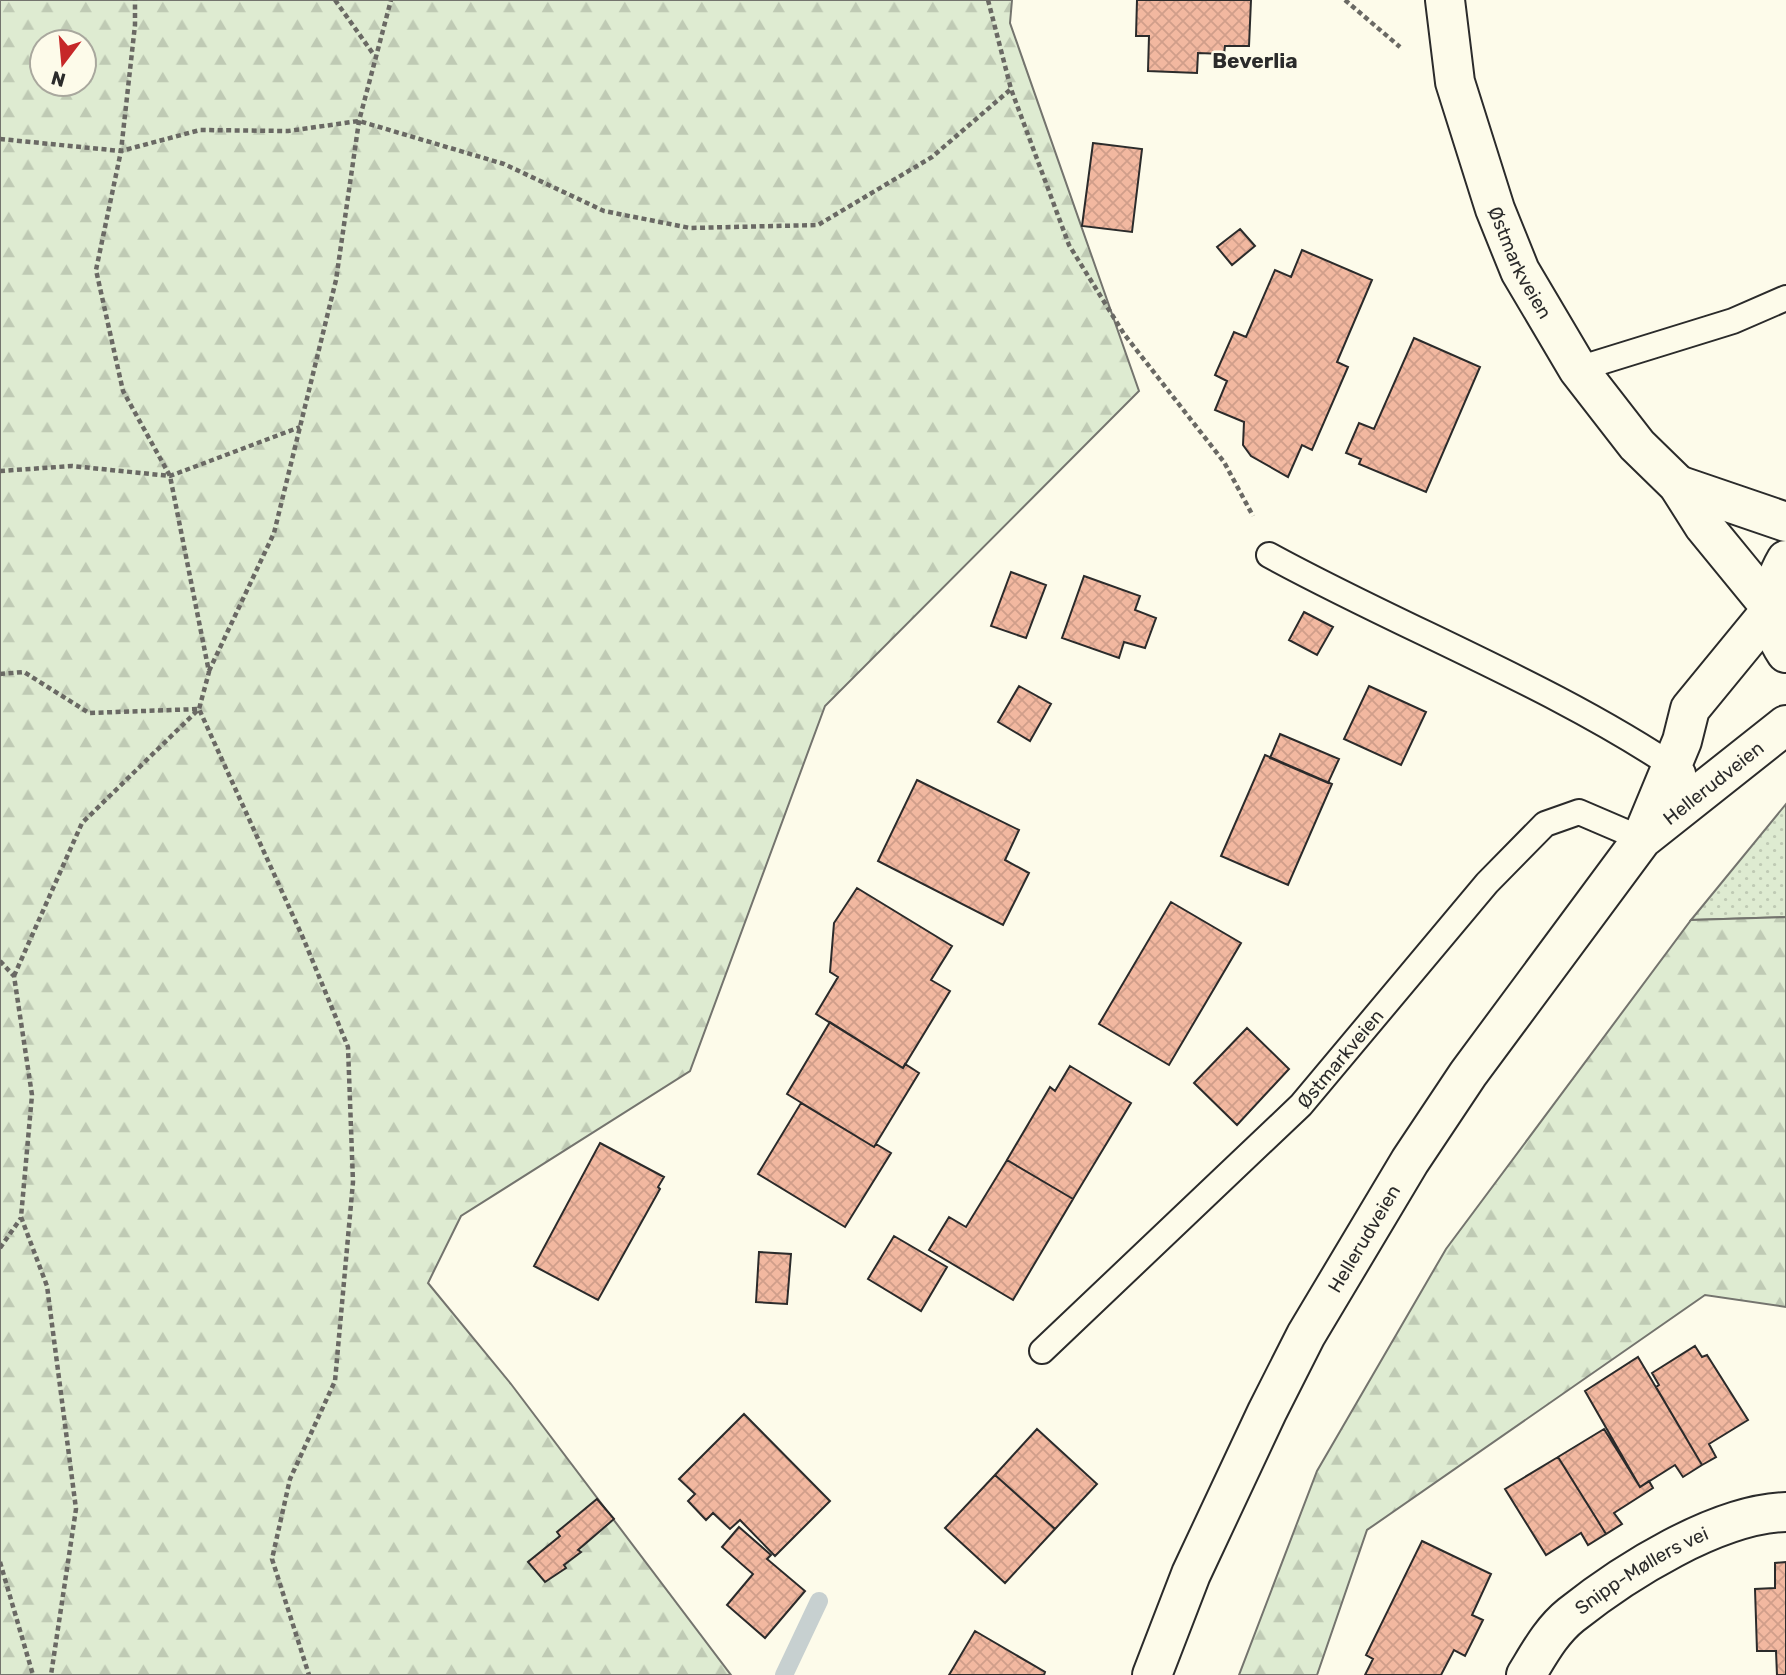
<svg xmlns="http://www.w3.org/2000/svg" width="1786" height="1675" font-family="Rubik,sans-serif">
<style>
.grass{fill:url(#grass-dots);stroke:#74746e;stroke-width:2}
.forest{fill:url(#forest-firs);stroke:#74746e;stroke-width:2;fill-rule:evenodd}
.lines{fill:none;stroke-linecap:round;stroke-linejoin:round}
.stream{stroke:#c7d0d0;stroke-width:18}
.building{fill:url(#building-cross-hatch);stroke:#2b2b2b;stroke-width:2}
.service-casing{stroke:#2b2b2b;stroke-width:28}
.minor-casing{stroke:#2b2b2b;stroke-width:42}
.secondary-casing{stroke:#2b2b2b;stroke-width:42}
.path{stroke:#6a6964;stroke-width:4.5;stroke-dasharray:5 3.5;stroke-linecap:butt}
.service{stroke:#fdfbea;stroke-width:24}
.minor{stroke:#fdfbea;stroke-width:38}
.secondary{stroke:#fdfbea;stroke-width:38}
.labels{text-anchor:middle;stroke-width:5;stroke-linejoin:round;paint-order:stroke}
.street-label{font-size:19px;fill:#2b2b2b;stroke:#fdfbea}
.neighbourhood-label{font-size:21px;font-weight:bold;fill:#2b2b2b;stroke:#fdfbea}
</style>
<defs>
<pattern id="grass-dots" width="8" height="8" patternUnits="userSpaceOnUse" patternTransform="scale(1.75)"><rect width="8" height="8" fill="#deebd1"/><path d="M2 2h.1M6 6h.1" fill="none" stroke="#bfcab4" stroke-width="1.8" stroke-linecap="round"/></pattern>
<pattern id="forest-firs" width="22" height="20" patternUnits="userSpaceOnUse" patternTransform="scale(1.75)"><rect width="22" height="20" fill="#deebd1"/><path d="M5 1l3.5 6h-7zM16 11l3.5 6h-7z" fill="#bfcab4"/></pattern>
<pattern id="building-cross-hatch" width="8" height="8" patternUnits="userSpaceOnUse" patternTransform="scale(1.75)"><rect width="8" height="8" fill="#f2b8a0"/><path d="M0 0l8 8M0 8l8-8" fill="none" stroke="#d09e8a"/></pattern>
</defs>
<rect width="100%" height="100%" fill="#fdfbea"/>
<!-- grass -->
<path class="grass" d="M 1786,804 L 1786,917 L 1691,920 Z"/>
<!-- forest -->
<path class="forest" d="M 0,0 L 1012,0 L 1010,23 L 1139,391 L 825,706 L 690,1071 L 461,1216 L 428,1283 L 511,1384 L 731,1675 L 0,1675 ZM 42,42 L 84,42 L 84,84 L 42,84 Z
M 1786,917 L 1786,1307 L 1705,1295 L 1367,1530 L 1317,1675 L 1239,1675 L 1317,1471 L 1446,1249 L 1691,920 Z"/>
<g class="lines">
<!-- stream -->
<path class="stream" d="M 784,1675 L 819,1601"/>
</g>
<!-- building -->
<path class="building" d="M 1137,0 L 1251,0 L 1249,46 L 1225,46 L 1224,54 L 1198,53 L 1197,73 L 1148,71 L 1149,36 L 1136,36 Z
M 1093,143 L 1142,149 L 1132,232 L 1082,226 Z
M 1240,229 L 1255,246 L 1232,265 L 1217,247 Z
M 1302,250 L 1372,280 L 1337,362 L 1348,367 L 1312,450 L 1302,445 L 1288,477 L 1251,456 L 1243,445 L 1244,422 L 1215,410 L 1227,381 L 1215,375 L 1234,332 L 1246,337 L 1275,270 L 1291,277 Z
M 1414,338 L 1480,367 L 1426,492 L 1359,464 L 1361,459 L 1346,453 L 1359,423 L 1374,429 Z
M 1011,572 L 1046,585 L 1026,638 L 991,626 Z
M 1084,576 L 1140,596 L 1135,610 L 1156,618 L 1145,648 L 1124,642 L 1119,658 L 1062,638 Z
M 1304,612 L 1333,627 L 1317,655 L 1289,640 Z
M 1019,686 L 1051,704 L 1030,741 L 998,722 Z
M 1369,686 L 1426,712 L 1401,765 L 1344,739 Z
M 1280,734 L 1339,759 L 1328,783 L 1270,758 Z
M 1265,755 L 1332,784 L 1288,885 L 1221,856 Z
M 917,780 L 1019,830 L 1005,860 L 1029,873 L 1003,925 L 878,861 Z
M 857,888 L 952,946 L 931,980 L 950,991 L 903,1068 L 816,1014 L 838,977 L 830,972 L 834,923 Z
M 1171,902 L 1241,943 L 1169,1065 L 1099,1024 Z
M 830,1022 L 903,1068 L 905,1064 L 919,1073 L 874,1147 L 787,1094 Z
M 1247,1028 L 1289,1069 L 1237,1125 L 1194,1083 Z
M 1070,1066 L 1131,1103 L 1073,1199 L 1007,1160 L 1050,1087 L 1055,1091 Z
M 801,1103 L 874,1147 L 876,1144 L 891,1153 L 845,1227 L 758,1174 Z
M 600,1143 L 664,1177 L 658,1187 L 660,1189 L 598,1300 L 534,1266 Z
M 1007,1160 L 1073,1199 L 1013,1300 L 929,1250 L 949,1217 L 966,1227 Z
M 894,1236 L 947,1267 L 921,1311 L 868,1279 Z
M 759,1252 L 791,1254 L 787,1304 L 756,1302 Z
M 1695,1346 L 1702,1357 L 1707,1355 L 1748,1420 L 1709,1444 L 1716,1457 L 1702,1465 L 1656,1387 L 1659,1385 L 1652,1373 Z
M 1638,1357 L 1702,1465 L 1683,1477 L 1675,1465 L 1640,1487 L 1585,1391 Z
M 744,1414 L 830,1501 L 775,1556 L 740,1520 L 730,1529 L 713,1513 L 706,1520 L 688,1501 L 695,1494 L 679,1479 Z
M 1037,1429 L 1097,1484 L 1055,1529 L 995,1475 Z
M 1604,1429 L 1640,1487 L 1649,1481 L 1653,1488 L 1614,1513 L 1622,1524 L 1606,1534 L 1558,1457 Z
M 1558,1457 L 1606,1534 L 1588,1545 L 1581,1533 L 1546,1555 L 1505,1489 Z
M 995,1475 L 1055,1529 L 1005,1583 L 945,1528 Z
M 597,1499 L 614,1519 L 578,1550 L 581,1552 L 564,1565 L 566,1568 L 545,1582 L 528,1562 L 560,1536 L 557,1532 Z
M 739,1527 L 771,1555 L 767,1559 L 805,1591 L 765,1638 L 727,1605 L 753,1574 L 722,1547 Z
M 1422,1541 L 1491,1574 L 1472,1615 L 1483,1620 L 1465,1656 L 1454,1650 L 1441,1675 L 1365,1675 L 1373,1659 L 1366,1655 Z
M 1786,1562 L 1786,1675 L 1777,1675 L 1776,1651 L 1757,1651 L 1755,1589 L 1775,1588 L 1775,1563 Z
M 975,1631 L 1045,1672 L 1044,1675 L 949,1675 Z"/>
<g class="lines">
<defs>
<g id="service">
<path d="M 1578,369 L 1733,321 L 1786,298"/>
<path d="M 1269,555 C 1406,630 1553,685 1683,773"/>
<path id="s1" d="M 1042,1351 L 1301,1105 L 1487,883 L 1545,824 L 1579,812 L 1642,839"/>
</g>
<g id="minor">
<path id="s2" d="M 1445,0 L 1455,82 L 1495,209 L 1520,271 L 1578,369 L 1637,445 L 1678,485 L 1704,526 L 1772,609"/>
<path d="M 1678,485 L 1786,522"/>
<path id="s3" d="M 1526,1675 C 1539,1654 1551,1631 1571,1615 C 1625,1572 1717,1514 1786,1512"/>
</g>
<g id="secondary">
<path d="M 1786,560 C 1769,589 1766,624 1786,653"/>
<path d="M 1643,835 L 1682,741 L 1690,709 L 1772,609"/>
<path id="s4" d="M 1152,1675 L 1191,1574 L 1267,1412 L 1306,1335 L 1410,1161 L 1468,1074 L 1642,839 L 1786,725"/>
</g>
</defs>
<!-- service casing -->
<use href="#service" class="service-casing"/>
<!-- minor casing -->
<use href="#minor" class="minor-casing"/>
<!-- secondary casing -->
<use href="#secondary" class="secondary-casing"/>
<!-- path -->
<path class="path" d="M 335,0 L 374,55
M 988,0 L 1011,89 L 1069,245 L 1124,334 L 1224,462 L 1253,516
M 1345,0 L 1400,47
M 0,139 L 121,151 L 200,130 L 288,131 L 359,121 L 504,164 L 604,211 L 690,228 L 818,225 L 932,157 L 1011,89
M 0,471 L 72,466 L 170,476 L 300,427
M 209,671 L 274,533 L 336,280 L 359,121 L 391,0
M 0,674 L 24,672 L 89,713 L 199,709 L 304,940 L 348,1047 L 353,1182 L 335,1381 L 290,1479 L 272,1559 L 309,1675
M 0,961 L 14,976 L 32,1095 L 21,1217 L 47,1286 L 76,1509 L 51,1675
M 14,976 L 82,823 L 199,709 L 209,672 L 170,476 L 123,391 L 96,270 L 121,151 L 135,25 L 135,0
M 0,1248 L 21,1218
M 0,1562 L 33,1675"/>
<!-- service -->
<use href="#service" class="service"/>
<!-- minor -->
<use href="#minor" class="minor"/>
<!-- secondary -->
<use href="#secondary" class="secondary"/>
</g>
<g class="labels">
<!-- street labels -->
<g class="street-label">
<text dy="7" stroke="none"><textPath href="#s2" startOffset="275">Østmarkveien</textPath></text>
<text dy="7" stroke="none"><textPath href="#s4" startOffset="1064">Hellerudveien</textPath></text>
<text dy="7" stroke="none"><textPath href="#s1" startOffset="418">Østmarkveien</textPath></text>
<text dy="7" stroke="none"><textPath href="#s4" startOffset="486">Hellerudveien</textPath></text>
<text dy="7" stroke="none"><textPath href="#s3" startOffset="159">Snipp-Møllers vei</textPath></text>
</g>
<!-- neighbourhood labels -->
<g class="neighbourhood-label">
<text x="1255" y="68">Beverlia</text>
</g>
</g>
<!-- north arrow -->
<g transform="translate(63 63) rotate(196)"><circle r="33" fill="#fdfbea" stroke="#a9a89e" stroke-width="2"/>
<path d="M0-5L12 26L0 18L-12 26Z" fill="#c62828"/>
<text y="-10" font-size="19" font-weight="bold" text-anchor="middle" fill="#2b2b2b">N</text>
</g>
</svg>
